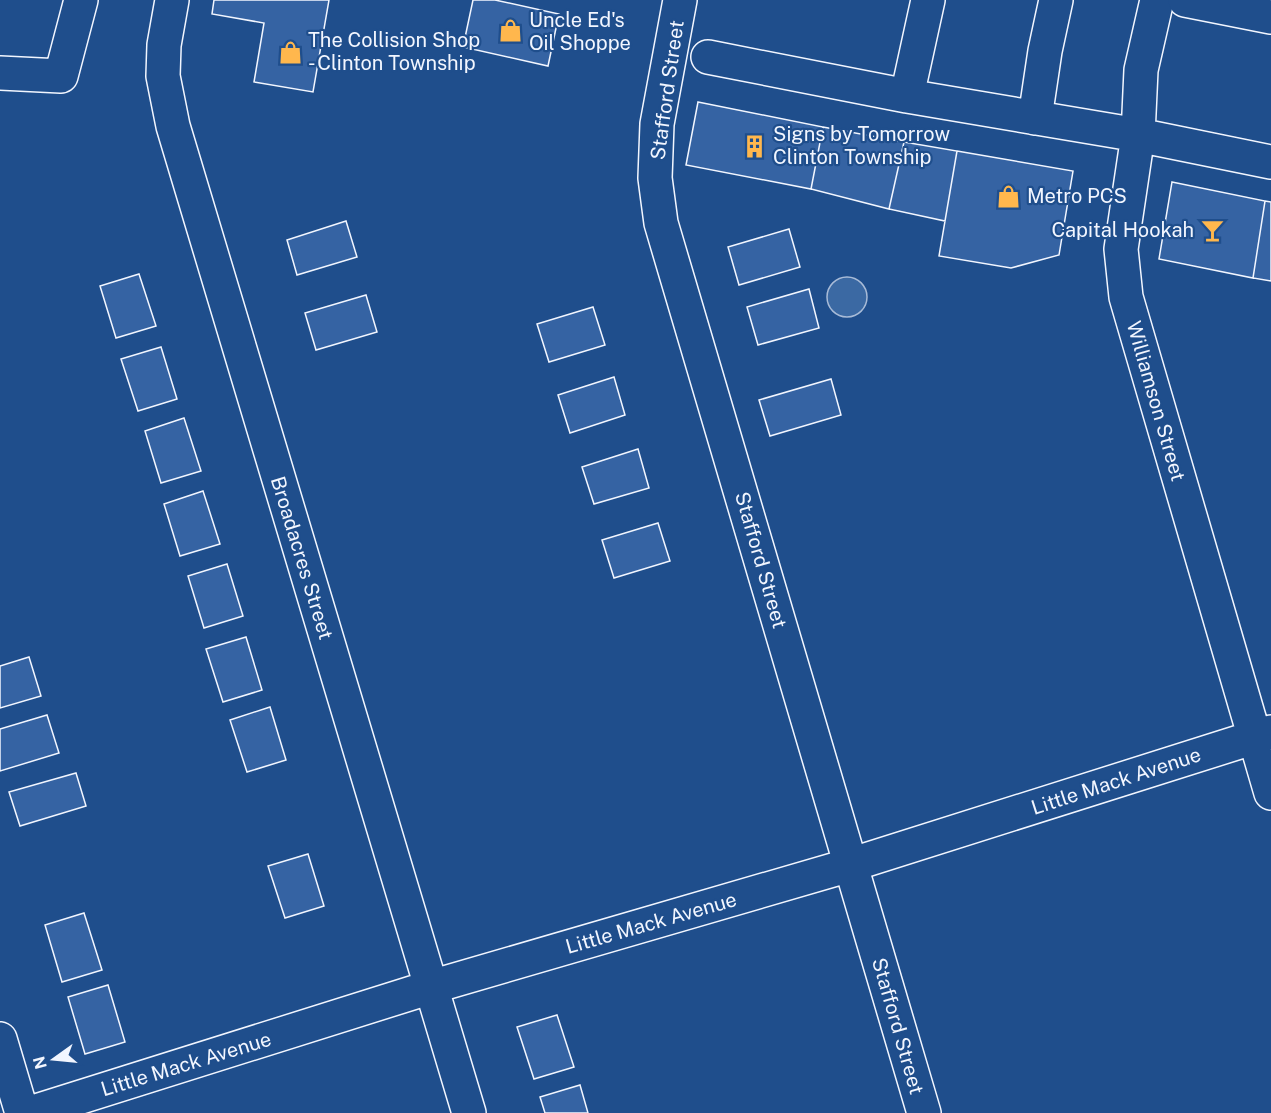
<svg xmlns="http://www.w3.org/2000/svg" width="1271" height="1113" font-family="'Public Sans',sans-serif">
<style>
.water{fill:#3b69a3;stroke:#a8bbd7;stroke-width:1.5}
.building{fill:#3563a3;stroke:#f2f6ff;stroke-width:1.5}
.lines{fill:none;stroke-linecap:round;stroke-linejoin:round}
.minor-casing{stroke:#f2f6ff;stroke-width:36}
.major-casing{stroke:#f2f6ff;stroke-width:36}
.minor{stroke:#1f4e8c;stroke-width:33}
.major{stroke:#1f4e8c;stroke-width:33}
.labels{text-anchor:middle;stroke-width:4.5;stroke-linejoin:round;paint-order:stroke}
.poi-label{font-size:20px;fill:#f2f6ff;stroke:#1f4e8c;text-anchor:start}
.street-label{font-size:20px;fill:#f2f6ff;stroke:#1f4e8c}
</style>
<rect width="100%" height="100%" fill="#1f4e8c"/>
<!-- water -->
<path class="water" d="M827 297a20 20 0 1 1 40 0a20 20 0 1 1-40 0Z"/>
<!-- building -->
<path class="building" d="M 214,0 L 329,0 L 313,92 L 254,82 L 264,23 L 212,14 Z
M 473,0 L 495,0 L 559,14 L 548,66 L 463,47 Z
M 698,102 L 823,127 L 811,189 L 686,165 Z
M 823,127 L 904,142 L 889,209 L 811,189 Z
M 904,142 L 957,151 L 945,221 L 889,209 Z
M 957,151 L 1073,171 L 1059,255 L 1011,268 L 939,256 Z
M 1172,182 L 1265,201 L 1253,278 L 1159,259 Z
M 1265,201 L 1271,202 L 1271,281 L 1253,278 Z
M 346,221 L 357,257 L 297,275 L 287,240 Z
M 789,229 L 800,267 L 739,285 L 728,247 Z
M 139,274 L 156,326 L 116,338 L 100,286 Z
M 809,289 L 819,328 L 758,345 L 747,307 Z
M 366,295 L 377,332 L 316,350 L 305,313 Z
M 593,307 L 605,345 L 549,362 L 537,324 Z
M 161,347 L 177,399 L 138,411 L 121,359 Z
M 614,377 L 625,415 L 570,433 L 558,395 Z
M 831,379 L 841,415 L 770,436 L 759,400 Z
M 184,418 L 201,471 L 161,483 L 145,431 Z
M 638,449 L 649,488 L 594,504 L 582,467 Z
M 203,491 L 220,544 L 180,556 L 164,504 Z
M 658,523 L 670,561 L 614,578 L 602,540 Z
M 227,564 L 243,616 L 204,628 L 188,576 Z
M 246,637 L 262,690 L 223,702 L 206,649 Z
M 29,657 L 41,696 L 0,708 L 0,666 Z
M 270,707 L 286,760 L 247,772 L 230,720 Z
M 47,715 L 59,753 L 0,771 L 0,729 Z
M 76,773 L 86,806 L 20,826 L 9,792 Z
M 308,854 L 324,906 L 285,918 L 268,866 Z
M 84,913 L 102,970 L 62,982 L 45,925 Z
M 108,985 L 125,1042 L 85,1054 L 68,997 Z
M 557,1015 L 574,1067 L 534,1079 L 517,1027 Z
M 580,1085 L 588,1113 L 545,1113 L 540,1097 Z"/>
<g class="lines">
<defs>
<path id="minor" d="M 172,0 L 164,45 L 163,76 L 173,126 L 469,1113
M 680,0 L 657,124 L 655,178 L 661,223 L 924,1113
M 1157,0 L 1141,70 L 1138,135 L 1121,249 L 1126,297 L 1271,793
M 708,57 L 907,96 L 1138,135 L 1271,162
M 0,73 L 61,76 L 81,0
M 907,96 L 928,0
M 1035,118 L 1045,51 L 1056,0
M 0,1039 L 22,1113
M 30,1113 L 431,987 L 850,865 L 1271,732"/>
<path id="major" d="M 1185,0 L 1271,17"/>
</defs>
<!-- minor casing -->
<use href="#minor" class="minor-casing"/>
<!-- major casing -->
<use href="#major" class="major-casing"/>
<!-- minor -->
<use href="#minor" class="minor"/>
<!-- major -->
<use href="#major" class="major"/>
</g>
<!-- icons -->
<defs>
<symbol id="shop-bare" viewBox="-9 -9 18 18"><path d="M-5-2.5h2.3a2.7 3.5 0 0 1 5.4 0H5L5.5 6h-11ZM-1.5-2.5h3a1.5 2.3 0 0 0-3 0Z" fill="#ffb74d" stroke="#1f4e8c" stroke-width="2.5" paint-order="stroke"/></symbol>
<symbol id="building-bare" viewBox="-9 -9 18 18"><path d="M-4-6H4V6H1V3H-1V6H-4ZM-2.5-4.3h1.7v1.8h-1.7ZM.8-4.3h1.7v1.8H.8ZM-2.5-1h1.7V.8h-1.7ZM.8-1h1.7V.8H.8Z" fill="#ffb74d" stroke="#1f4e8c" stroke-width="2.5" paint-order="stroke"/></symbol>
<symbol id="bar-bare" viewBox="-9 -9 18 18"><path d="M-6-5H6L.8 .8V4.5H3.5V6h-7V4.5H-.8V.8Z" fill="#ffb74d" stroke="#1f4e8c" stroke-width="2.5" paint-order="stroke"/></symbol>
</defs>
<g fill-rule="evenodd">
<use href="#shop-bare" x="494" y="14" width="33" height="33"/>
<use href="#shop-bare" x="274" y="36" width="33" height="33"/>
<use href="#building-bare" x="738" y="130" width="33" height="33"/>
<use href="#shop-bare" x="992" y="180" width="33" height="33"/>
<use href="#bar-bare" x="1196" y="214" width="33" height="33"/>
</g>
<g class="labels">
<!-- poi labels -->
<g class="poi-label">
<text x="529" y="27">Uncle Ed's<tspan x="529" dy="23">Oil Shoppe</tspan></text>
<text x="308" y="47">The Collision Shop<tspan x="308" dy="23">- Clinton Township</tspan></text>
<text x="773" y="141">Signs by Tomorrow<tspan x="773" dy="23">Clinton Township</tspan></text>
<text x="1027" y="203">Metro PCS</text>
<text x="1194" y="237" text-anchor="end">Capital Hookah</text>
</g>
<!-- street labels -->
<g class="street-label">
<text transform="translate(667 90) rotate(-82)" y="7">Stafford Street</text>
<text transform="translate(1156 401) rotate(74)" y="7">Williamson Street</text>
<text transform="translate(302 558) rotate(73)" y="7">Broadacres Street</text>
<text transform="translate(761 560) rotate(74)" y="7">Stafford Street</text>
<text transform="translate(1116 781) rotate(-18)" y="7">Little Mack Avenue</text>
<text transform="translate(651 923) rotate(-16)" y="7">Little Mack Avenue</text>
<text transform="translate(898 1026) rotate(74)" y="7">Stafford Street</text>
<text transform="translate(186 1064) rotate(-17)" y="7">Little Mack Avenue</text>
</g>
</g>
<!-- north arrow -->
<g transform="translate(54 1059) rotate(255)" stroke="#1f4e8c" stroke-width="4.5" paint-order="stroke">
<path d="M0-4.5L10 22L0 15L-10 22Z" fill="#f2f6ff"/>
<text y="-9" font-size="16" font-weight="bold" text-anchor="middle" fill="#f2f6ff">N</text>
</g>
</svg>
